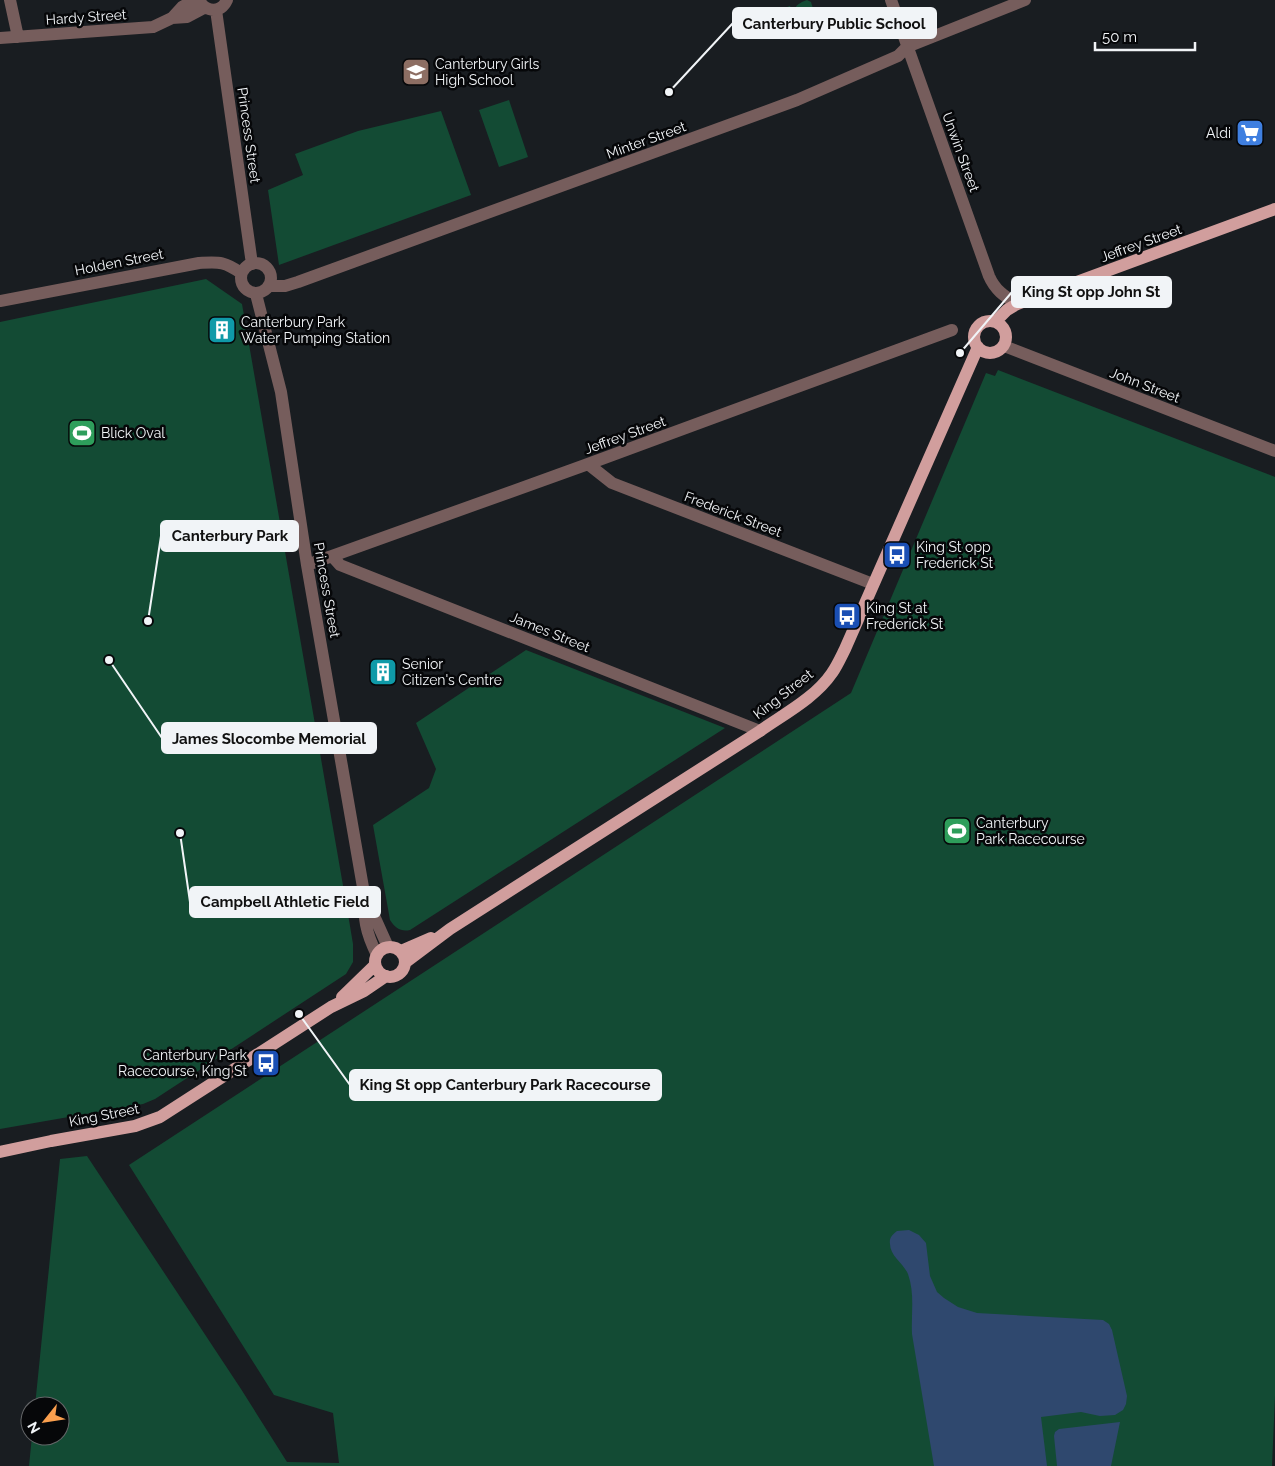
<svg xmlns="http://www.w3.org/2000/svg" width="1275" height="1466" font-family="Raleway,sans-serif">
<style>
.green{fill:#134b34}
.water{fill:#2f486e}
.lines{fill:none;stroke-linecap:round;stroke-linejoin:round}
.minor{stroke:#765d5c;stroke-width:12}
.major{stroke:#d19e9d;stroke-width:12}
.labels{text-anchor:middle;stroke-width:5;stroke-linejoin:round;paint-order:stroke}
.street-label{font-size:14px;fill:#f1f4f7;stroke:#060709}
.poi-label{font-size:14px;fill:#f1f4f7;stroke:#060709;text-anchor:start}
.leader{fill:none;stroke:#f1f4f7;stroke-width:2}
.callout-dot{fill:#f1f4f7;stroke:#060709;stroke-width:2}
.callout{fill:#f1f4f7;stroke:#f1f4f7;stroke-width:2}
.callout-label{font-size:15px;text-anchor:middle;font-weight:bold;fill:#111}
</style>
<rect width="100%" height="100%" fill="#191d21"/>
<!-- green -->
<path class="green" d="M 807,0 L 811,2 L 815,15 L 814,17 L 801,20 C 792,8 794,5 807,0 Z
M 790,6 L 796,23 L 780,28 L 775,11 Z
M 509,100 L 528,157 L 499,167 L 479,110 Z
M 441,111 L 471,195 L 279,265 L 268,190 L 303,175 L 295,154 L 358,131 Z
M 206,279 L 242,304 L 349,920 L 353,944 L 353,962 L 346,974 L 155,1099 L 143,1104 L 0,1129 L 0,322 Z
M 998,370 L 1275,477 L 1275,1396 L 1272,1466 L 29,1466 L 32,1436 L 60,1436 L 60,1406 L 35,1406 L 60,1159 L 87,1156 L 241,1389 L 287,1462 L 339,1463 L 333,1413 L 274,1395 L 129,1165 L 851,693 L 986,373 L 995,376 Z
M 526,650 L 725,728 L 410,930 C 401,932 395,928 390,920 L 373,825 L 429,788 L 436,769 L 416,723 Z"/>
<!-- water -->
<path class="water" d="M 909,1230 L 919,1235 L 926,1243 L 930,1276 L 937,1292 L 944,1298 L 958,1307 L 977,1313 L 1103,1320 L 1109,1324 L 1112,1330 L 1127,1396 L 1126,1404 L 1123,1410 L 1115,1415 L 1100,1416 L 1081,1412 L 1041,1417 L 1047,1466 L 934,1466 L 912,1334 C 911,1314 915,1294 908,1274 C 904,1264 890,1256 890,1244 C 889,1238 892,1235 897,1231 Z
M 1120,1422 L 1111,1466 L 1057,1466 L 1054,1436 L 1055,1432 L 1059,1429 Z"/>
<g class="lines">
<!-- minor -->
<path class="minor" d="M 10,0 L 18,37
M 199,0 C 206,13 221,13 227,0
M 891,0 L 989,276 C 995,290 1004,296 1017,304
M 216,10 L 252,264
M 172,18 L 187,17 L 204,8
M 0,38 L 153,27 L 172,18 L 182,7 L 194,0
M241 278a15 15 0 1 1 30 0a15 15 0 1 1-30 0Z
M 269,286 L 285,286 L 298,282 L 797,100 L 898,56 L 907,47 L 1025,0
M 256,294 L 281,392 L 307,565 L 364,893 C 364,919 365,931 377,955
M 0,301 L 199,263 C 219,262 224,261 241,273
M 1004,346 L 1275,451
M 588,464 L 612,483 L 873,584
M 332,556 L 340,565 L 760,731
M 307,565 L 588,464 L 952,330
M 366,898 L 388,947"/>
<!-- major -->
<path class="major" d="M974 337a16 16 0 1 1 32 0a16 16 0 1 1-32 0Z
M 996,321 L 1007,310 L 1017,304 L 1275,209
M375 962a15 15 0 1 1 30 0a15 15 0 1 1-30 0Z
M 401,951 L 431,938
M 406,962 L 450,929 L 760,731 C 784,714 815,698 832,673 C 837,666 841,657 845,649 L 978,347
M 342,997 L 375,965
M 0,1152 L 51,1141 L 135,1126 L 160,1117 L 331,1007 L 364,991 L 386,976"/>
</g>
<!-- icons -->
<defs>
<symbol id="school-square" viewBox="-11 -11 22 22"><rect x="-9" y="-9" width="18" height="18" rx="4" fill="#8d6e63" stroke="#060709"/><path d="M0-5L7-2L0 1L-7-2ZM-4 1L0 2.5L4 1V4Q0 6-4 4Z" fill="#fff"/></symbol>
<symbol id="supermarket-square" viewBox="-11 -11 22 22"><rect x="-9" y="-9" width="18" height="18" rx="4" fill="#3f7fe0" stroke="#060709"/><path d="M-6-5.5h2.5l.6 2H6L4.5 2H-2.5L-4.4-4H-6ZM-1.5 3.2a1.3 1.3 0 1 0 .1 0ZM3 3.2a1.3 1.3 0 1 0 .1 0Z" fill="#fff"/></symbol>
<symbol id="building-square" viewBox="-11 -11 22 22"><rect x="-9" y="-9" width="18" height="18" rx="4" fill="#0f9aa8" stroke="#060709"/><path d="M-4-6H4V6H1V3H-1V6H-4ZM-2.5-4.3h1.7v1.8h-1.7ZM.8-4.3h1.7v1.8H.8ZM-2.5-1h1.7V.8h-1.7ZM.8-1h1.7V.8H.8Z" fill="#fff"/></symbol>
<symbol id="stadium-square" viewBox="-11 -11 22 22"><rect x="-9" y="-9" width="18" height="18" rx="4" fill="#2e9e5b" stroke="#060709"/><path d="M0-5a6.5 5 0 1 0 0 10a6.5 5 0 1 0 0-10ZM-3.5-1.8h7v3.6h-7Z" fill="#fff"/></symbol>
<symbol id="bus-square" viewBox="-11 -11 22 22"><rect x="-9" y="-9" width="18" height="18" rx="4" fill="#1a4fb4" stroke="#060709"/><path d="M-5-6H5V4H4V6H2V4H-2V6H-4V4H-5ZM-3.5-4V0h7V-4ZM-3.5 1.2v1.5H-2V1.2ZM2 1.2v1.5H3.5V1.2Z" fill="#fff"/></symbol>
</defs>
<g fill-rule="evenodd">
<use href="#school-square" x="400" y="56" width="32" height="32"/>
<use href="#supermarket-square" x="1234" y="117" width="32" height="32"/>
<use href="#building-square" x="206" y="314" width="32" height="32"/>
<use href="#stadium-square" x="66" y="417" width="32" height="32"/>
<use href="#bus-square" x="881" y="539" width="32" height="32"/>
<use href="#bus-square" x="831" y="600" width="32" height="32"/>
<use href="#building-square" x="367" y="656" width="32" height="32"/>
<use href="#stadium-square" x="941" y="815" width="32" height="32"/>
<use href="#bus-square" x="250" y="1047" width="32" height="32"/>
</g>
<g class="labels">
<!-- street labels -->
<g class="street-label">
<text transform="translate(86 17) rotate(-4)" y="5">Hardy Street</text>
<text transform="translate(249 135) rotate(82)" y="5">Princess Street</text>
<text transform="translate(646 140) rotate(-20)" y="5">Minter Street</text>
<text transform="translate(961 152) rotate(70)" y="5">Unwin Street</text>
<text transform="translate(1141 243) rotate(-20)" y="5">Jeffrey Street</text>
<text transform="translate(119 262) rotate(-11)" y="5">Holden Street</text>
<text transform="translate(1145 385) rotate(21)" y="5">John Street</text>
<text transform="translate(625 435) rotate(-20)" y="5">Jeffrey Street</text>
<text transform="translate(733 514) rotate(21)" y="5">Frederick Street</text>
<text transform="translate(327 590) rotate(80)" y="5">Princess Street</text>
<text transform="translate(550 632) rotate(22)" y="5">James Street</text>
<text transform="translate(783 694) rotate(-38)" y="5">King Street</text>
<text transform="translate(104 1115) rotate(-11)" y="5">King Street</text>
</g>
<!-- poi labels -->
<g class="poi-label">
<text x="435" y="69">Canterbury Girls<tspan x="435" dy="16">High School</tspan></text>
<text x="1231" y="138" text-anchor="end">Aldi</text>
<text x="241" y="327">Canterbury Park<tspan x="241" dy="16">Water Pumping Station</tspan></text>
<text x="101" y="438">Blick Oval</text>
<text x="916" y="552">King St opp<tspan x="916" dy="16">Frederick St</tspan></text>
<text x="866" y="613">King St at<tspan x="866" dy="16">Frederick St</tspan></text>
<text x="402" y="669">Senior<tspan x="402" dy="16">Citizen's Centre</tspan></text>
<text x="976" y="828">Canterbury<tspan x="976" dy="16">Park Racecourse</tspan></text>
<text x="247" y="1060" text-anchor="end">Canterbury Park<tspan x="247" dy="16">Racecourse, King St</tspan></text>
</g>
</g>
<!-- callouts -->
<path class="leader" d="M669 92L733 23M960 353L1012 292M148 621L161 536M109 660L162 738M180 833L190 902M299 1014L350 1085"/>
<g class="callout-dot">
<circle cx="669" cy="92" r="5"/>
<circle cx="960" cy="353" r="5"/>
<circle cx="148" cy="621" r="5"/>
<circle cx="109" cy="660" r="5"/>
<circle cx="180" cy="833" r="5"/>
<circle cx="299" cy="1014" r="5"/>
</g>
<g class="callout">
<rect x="733" y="8" width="203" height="30" rx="5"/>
<rect x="1012" y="277" width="159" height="30" rx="5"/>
<rect x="161" y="521" width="137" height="30" rx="5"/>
<rect x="162" y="723" width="214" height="30" rx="5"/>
<rect x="190" y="887" width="190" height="30" rx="5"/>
<rect x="350" y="1070" width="311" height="30" rx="5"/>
</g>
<g class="callout-label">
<text x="834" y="29">Canterbury Public School</text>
<text x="1091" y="297">King St opp John St</text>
<text x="230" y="541">Canterbury Park</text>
<text x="269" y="744">James Slocombe Memorial</text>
<text x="285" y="907">Campbell Athletic Field</text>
<text x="505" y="1090">King St opp Canterbury Park Racecourse</text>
</g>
<!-- north arrow -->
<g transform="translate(45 1421) rotate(240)"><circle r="24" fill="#060709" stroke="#646668"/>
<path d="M0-4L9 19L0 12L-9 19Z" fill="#fa9f4e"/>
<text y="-8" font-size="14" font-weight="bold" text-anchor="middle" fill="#f1f4f7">N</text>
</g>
<!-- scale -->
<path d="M1095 42v8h100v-8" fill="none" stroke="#f1f4f7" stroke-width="2.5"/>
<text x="1102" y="42" font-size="15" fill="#f1f4f7" stroke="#060709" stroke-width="4" paint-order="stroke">50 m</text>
</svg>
